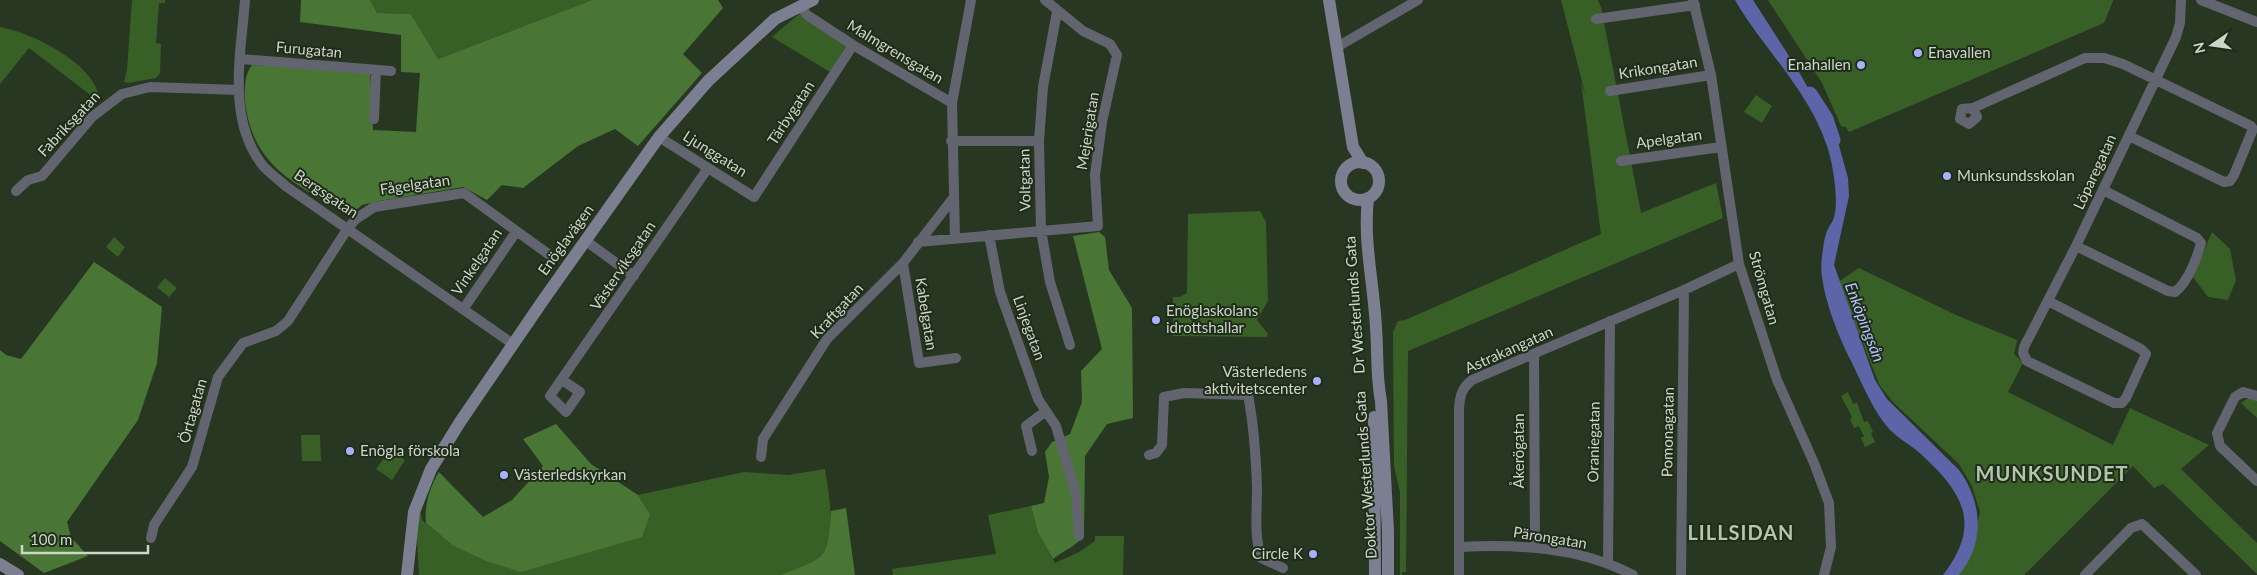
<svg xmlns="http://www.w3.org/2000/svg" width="2257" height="575" font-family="Lato,sans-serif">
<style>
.green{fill:#386026}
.forest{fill:#497635}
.water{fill:#5e64a8}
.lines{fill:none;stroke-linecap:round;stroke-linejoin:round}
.river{stroke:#5e64a8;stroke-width:15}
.street{stroke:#62646f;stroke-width:10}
.secondary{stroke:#7c7f91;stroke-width:12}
.poi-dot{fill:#a7b1fc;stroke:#1e2c19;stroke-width:2}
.labels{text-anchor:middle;stroke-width:4;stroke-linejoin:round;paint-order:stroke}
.street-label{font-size:15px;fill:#ccd6c9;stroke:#1e2c19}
.poi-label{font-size:15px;fill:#ccd6c9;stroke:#1e2c19;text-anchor:start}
.water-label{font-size:16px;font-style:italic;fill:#b9c2fb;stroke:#1e2c19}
.district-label{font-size:20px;font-weight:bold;letter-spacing:1px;fill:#b3c5ac;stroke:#1e2c19}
</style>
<rect width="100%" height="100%" fill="#283722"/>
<!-- green -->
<path class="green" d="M 132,0 L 165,0 L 165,3 L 159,3 L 156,43 L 161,44 L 160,73 L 156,78 L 128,83 L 124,82 L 127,70 Z
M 370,0 L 592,0 L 438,59 L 411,14 L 377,13 Z
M 1561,0 L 1598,0 L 1601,7 L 1641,213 L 1716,183 L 1723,218 L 1408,351 L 1406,572 L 1402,572 L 1402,575 L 1400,575 L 1400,492 L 1394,466 L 1393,332 L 1398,321 L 1405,320 L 1601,234 L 1581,82 L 1586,97 Z
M 1768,0 L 2113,0 L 2113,1 L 2104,23 L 1849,132 L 1846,127 L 1841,126 L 1822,83 Z
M 799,14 L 846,46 L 830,72 L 772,37 Z
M 0,27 C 32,33 90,61 99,95 L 97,100 L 29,48 L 0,84 Z
M 1756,95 L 1772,106 L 1762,123 L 1744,112 Z
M 1260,211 L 1266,222 L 1268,301 L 1257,320 L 1268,334 L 1267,337 L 1173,336 L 1173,297 L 1180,297 L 1187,293 L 1188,214 Z
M 2212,232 L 2230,249 L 2236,280 L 2228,300 L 2208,297 L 2193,277 Z
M 114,237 L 125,247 L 118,257 L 106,247 Z
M 1859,268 L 1956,315 L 2017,340 L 2014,354 L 2023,363 L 2008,392 L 2113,445 L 2130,408 L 2209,445 L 2181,469 L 2257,543 L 2257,574 L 2171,491 L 2163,484 L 2154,488 L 2133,466 L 2024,575 L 1957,575 L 1970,552 L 1980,512 L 1972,486 L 1959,464 L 1894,403 L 1880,386 L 1838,282 Z
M 165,278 L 177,288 L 169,297 L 157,287 Z
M 1848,392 L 1853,404 L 1857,403 L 1864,422 L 1868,421 L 1873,432 L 1871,433 L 1875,442 L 1865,447 L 1861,438 L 1864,436 L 1859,426 L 1854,428 L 1850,419 L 1852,417 L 1841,396 Z
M 2250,397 L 2257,401 L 2257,418 L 2241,403 Z
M 301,435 L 320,435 L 321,461 L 302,461 Z
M 390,450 L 405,460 L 392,480 L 376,469 Z
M 825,469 C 828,490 839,543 820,559 C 810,567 792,570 780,575 L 419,575 L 417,538 L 420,509 L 422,520 L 452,545 L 650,514 L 638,495 L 744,472 L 788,475 Z
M 1031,506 L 1038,533 L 1055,563 L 1079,552 L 1095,541 L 1095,536 L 1124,536 L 1123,575 L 893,575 L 892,569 L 996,554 L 988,515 Z"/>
<!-- forest -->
<path class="forest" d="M 301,0 L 370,0 L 377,13 L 411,14 L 438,59 L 592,0 L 718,0 L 723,8 L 683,54 L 702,73 L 638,146 L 615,129 L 578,146 L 523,188 L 502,185 L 487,200 L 463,187 L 379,201 L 362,205 L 349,216 C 296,183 253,169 245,101 C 244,90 245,73 252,65 L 370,72 L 373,130 L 416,132 L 420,73 L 401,72 L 401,35 L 300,22 Z
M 1099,232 L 1105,237 L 1109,270 L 1132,308 L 1133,418 L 1107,424 L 1085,456 L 1084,535 C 1076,547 1064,550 1053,559 L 1038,533 L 1031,506 L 1044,503 L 1049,477 L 1045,452 L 1052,442 L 1070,434 L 1082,402 L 1081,371 L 1102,349 L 1073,236 Z
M 94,262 L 162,307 L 157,363 L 138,420 L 67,522 L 71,537 L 88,556 L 44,573 L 0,541 L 0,350 L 6,355 L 21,359 Z
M 556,424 L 591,464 L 638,495 L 650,514 L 642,537 L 521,572 L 486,561 L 452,545 L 426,523 C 424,506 430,486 439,472 L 483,517 L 512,500 L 543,466 L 523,439 Z
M 846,508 L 855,575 L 780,575 C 826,557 828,562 831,511 Z"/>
<!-- water -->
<path class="water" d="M 1735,0 L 1753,0 L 1798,70 L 1838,142 L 1848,178 L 1849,196 L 1834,265 L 1875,380 L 1887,399 L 1959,470 C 1983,503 1985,543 1959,575 L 1943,575 C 1980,527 1966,496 1925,458 C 1913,445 1896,439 1885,424 C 1871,406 1861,381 1851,361 C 1838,336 1817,284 1822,257 C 1823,249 1824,238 1827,231 C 1829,226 1833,222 1834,217 C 1839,201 1833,163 1827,146 C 1808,89 1764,50 1735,0 Z"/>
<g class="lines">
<!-- river -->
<path class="river" d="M 1810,94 L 1826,119 L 1833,140"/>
<!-- street -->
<path class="street" d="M 245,0 C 241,54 226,121 264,167 C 271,174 280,181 287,187 L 513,344
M 1693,0 L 1711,75 L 1739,264 L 1777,380 L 1814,463 L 1829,503 L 1831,547 L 1824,575
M 2201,0 L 2257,22
M 800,6 L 807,15 L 853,45 L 952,103
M 1057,12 L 1043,87 L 1039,141 L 1041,230 L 1050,282 L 1070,345
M 1596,19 L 1695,5
M 1337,47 L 1418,0
M 241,59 L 391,71
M 1610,91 L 1711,75
M 1973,108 L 1977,117 L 1969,124 L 1960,119 L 1962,109 L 1973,108 L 2085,58 L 2104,58 L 2123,64 L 2251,126 L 2253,129 L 2234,175 L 2230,181 L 2224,182 L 2129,136
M 374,119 L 376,70
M 659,137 L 754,197 L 853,45
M 951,141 L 1039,141
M 1621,161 L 1721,147
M 16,191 L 28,180 L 42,176 L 92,117 L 122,94 L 150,87 L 239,90
M 989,235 L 1000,292 L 1038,399 L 1056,426 L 1076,495 L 1079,536
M 955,238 L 952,103 L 971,0
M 586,241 L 634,276
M 918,242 L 1098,226 L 1095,175 L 1102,122 L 1117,55 L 1110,44 L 1083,31 L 1045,0
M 2076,246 L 2168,291 L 2175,292 C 2188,282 2197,258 2201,243 L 2197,238 L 2103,190
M 903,263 L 919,363 L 956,358
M 2048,301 L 2141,349 L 2146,354 L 2126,398 L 2122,403 L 2114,403 L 2027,361 L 2023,353 L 2024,347 L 2076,246 L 2176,37 L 2180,23 L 2181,0
M 464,308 L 516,232
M 1534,355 L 1535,547
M 562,380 L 580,392 L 566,412 L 550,396 L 708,168
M 2257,396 L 2243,392 L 2235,397 L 2217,433 L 2220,446 L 2257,481
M 1032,451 L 1026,426 L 1046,411
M 1149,455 L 1156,453 L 1162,445 L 1164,397 L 1184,393 L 1248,395 C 1254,426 1256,457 1257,488 C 1257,512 1254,535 1261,558 L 1283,568
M 761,457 L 763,439 L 827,339 L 903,263 L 954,197
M 151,538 L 154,525 L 192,467 L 218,377 L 243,343 L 276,331 L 288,321 L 348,228 L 356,219 L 374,207 L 464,193 L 551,256
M 1460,547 C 1518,544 1580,547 1633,575
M 1608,564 L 1610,321
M 1459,575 L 1459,408 C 1460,395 1462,388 1472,380 L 1684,290 L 1739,264
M 1681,575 L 1684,290
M 2085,575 L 2131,528 L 2142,524 L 2196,575"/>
<!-- secondary -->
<path class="secondary" d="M 1329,0 L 1353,147 L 1363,163
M1341 181a19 19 0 1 1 38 0a19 19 0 1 1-38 0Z
M 1368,198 C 1363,242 1374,285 1376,328 C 1378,353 1376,376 1381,401 L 1388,531 L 1388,575
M 1374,417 L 1375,575
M 0,564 L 18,575
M 407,575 L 414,512 L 431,469 L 460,422 L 544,299 L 659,137 L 708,81 L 775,19 L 813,0"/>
</g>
<!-- markers -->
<g class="poi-dot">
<circle cx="1918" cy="53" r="5"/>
<circle cx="1861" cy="65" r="5"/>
<circle cx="1947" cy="176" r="5"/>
<circle cx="1156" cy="320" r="5"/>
<circle cx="1317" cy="381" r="5"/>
<circle cx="350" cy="451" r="5"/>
<circle cx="504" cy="475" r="5"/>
<circle cx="1313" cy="554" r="5"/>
</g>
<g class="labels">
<!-- street labels -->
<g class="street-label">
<text transform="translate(309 50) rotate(5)" y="5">Furugatan</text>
<text transform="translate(895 52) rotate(31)" y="5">Malmgrensgatan</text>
<text transform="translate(1658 68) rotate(-9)" y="5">Krikongatan</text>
<text transform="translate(791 113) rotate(-57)" y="5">Tärbygatan</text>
<text transform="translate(69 124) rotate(-47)" y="5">Fabriksgatan</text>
<text transform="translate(1088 131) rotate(-81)" y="5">Mejerigatan</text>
<text transform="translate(1669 139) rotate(-8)" y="5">Apelgatan</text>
<text transform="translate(715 154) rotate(32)" y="5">Ljunggatan</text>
<text transform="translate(2095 172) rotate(-65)" y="5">Löparegatan</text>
<text transform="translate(1025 180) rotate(-91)" y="5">Voltgatan</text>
<text transform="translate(415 185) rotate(-8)" y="5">Fågelgatan</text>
<text transform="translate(326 194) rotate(34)" y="5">Bergsgatan</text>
<text transform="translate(566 240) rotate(-54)" y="5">Enöglavägen</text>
<text transform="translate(477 262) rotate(-56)" y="5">Vinkelgatan</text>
<text transform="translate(623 266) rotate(-56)" y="5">Västerviksgatan</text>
<text transform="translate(1764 288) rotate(74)" y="5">Strömgatan</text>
<text transform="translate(1355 305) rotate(-94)" y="5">Dr Westerlunds Gata</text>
<text transform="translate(837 311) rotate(-47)" y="5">Kraftgatan</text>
<text transform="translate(926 314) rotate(81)" y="5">Kabelgatan</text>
<text transform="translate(1029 328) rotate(70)" y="5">Linjegatan</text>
<text transform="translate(1509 350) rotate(-24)" y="5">Astrakangatan</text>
<text transform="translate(193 411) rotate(-74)" y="5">Örtagatan</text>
<text transform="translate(1668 432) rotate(-89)" y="5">Pomonagatan</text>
<text transform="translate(1594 442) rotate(-89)" y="5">Oraniegatan</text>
<text transform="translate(1519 451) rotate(-90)" y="5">Åkerögatan</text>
<text transform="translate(1366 475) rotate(-94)" y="5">Doktor Westerlunds Gata</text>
<text transform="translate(1550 538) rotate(9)" y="5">Pärongatan</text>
</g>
<!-- poi labels -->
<g class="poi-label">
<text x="1928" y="58">Enavallen</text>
<text x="1851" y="70" text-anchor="end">Enahallen</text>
<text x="1957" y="181">Munksundsskolan</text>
<text x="1166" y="316">Enöglaskolans<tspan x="1166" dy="17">idrottshallar</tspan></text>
<text x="1307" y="377" text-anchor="end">Västerledens<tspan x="1307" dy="17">aktivitetscenter</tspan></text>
<text x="360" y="456">Enögla förskola</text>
<text x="514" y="480">Västerledskyrkan</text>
<text x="1303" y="559" text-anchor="end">Circle K</text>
</g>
<!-- water labels -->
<g class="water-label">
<text transform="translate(1865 322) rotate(69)" y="6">Enköpingsån</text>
</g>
<!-- district labels -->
<g class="district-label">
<text x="2052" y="481">MUNKSUNDET</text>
<text x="1741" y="540">LILLSIDAN</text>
</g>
</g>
<!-- north arrow -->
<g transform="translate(2212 45) rotate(257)" stroke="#1e2c19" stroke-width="4" paint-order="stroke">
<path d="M0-4L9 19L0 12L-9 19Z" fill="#ccd6c9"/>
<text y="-8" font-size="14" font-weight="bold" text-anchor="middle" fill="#ccd6c9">N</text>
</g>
<!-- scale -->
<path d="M22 545v8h126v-8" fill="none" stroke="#ccd6c9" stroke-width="2.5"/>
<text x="30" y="545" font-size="15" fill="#ccd6c9" stroke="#1e2c19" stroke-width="4" paint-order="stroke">100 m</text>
</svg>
